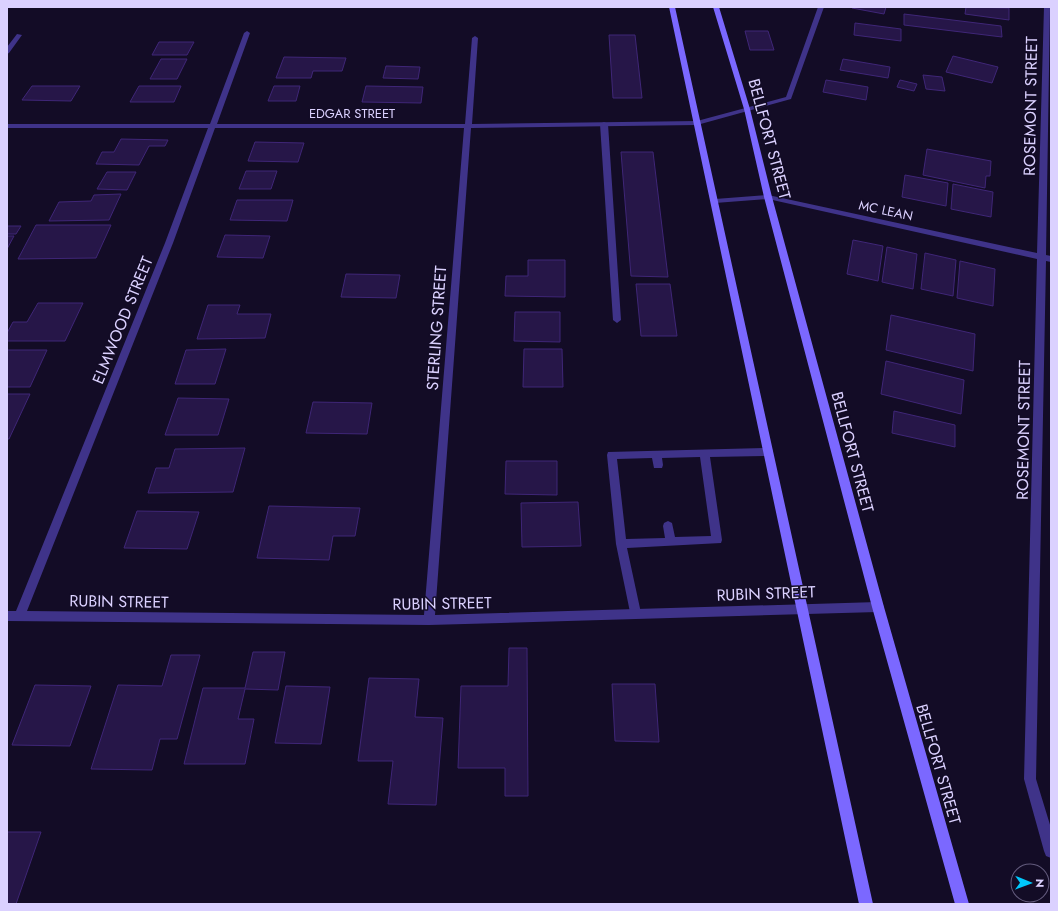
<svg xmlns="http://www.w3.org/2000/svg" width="1058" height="911" font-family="Jost,sans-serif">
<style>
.building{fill:#261648;stroke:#3f2677}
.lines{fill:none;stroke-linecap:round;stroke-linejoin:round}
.lane{fill:#3f3389;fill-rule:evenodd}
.street{fill:#3f3389;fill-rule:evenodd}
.secondary{fill:#7b68ff;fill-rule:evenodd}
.labels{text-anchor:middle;stroke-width:3;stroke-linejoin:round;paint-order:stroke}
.far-street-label{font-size:13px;fill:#dbd1ff;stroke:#130c26}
.street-label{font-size:16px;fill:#dbd1ff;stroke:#130c26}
</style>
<rect width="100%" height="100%" fill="#130c26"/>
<!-- building -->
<path class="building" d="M 852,7 L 886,7 L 884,14 L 852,8 Z
M 966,7 L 1009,8 L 1009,20 L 965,14 Z
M 904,14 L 1001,26 L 1002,37 L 904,25 Z
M 855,23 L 901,29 L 901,41 L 854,35 Z
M 745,31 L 768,31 L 774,50 L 750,50 Z
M 609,35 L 635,35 L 642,98 L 613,98 Z
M 159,42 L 194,42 L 187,55 L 152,55 Z
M 953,56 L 998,67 L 992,83 L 946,72 Z
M 284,57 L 346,58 L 342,71 L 313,71 L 311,78 L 276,78 Z
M 161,59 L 187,59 L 177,79 L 150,79 Z
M 843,59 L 890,67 L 888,78 L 840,70 Z
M 386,66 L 420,67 L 418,79 L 383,78 Z
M 923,75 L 942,77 L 945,91 L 926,89 Z
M 826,80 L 868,87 L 866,100 L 823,92 Z
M 900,80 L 917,84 L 914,91 L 897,87 Z
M 32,86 L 80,86 L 71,101 L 22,100 Z
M 139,86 L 181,86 L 174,102 L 130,102 Z
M 274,86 L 300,86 L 296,101 L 268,101 Z
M 366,86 L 423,87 L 421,103 L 362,102 Z
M 121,139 L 168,140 L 165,146 L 149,146 L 139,165 L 96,164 L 102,152 L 114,152 Z
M 255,142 L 304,143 L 298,162 L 248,161 Z
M 927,149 L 991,161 L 990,176 L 986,176 L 985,188 L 923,175 Z
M 621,152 L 653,152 L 668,277 L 631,276 Z
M 246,171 L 277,171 L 271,189 L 239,189 Z
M 107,172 L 136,172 L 127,190 L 97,189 Z
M 905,175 L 948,183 L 946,206 L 902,197 Z
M 953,184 L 993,192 L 991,217 L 951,209 Z
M 121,194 L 109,220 L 49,221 L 59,202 L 91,201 L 94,195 Z
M 237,200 L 293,200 L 287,221 L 230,220 Z
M 36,225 L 111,225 L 96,258 L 18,259 Z
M 7,226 L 21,226 L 16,234 L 7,234 Z
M 225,235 L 270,236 L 263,258 L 217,257 Z
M 7,236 L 14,236 L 7,249 Z
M 853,240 L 883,246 L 878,281 L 847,274 Z
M 887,247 L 917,254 L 913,289 L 882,282 Z
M 925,253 L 956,260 L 953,296 L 921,289 Z
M 528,260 L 565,260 L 565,297 L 505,296 L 506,276 L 528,276 Z
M 960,261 L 995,269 L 993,306 L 957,298 Z
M 346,274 L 400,275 L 396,298 L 341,297 Z
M 636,284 L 670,284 L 677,336 L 641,336 Z
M 38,303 L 83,303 L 65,341 L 7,341 L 7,333 L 13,322 L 27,322 Z
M 208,305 L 240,305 L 237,314 L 271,314 L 265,338 L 197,339 Z
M 515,312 L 560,312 L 560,342 L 514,341 Z
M 891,315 L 975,334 L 973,371 L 886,350 Z
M 226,349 L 215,384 L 175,384 L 186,350 Z
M 524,349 L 562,349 L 563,387 L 523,387 Z
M 7,350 L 47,350 L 30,387 L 7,387 Z
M 886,361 L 964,380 L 961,414 L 881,394 Z
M 7,394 L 30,394 L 9,439 L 7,439 Z
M 178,398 L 229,399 L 218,435 L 165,435 Z
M 313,402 L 372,403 L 367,434 L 306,433 Z
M 894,411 L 955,425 L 955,447 L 892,433 Z
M 245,448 L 233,492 L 148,493 L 156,468 L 169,468 L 175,449 Z
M 506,461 L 557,461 L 557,495 L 505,494 Z
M 578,502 L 581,546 L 522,547 L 521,503 Z
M 269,506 L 360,508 L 355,536 L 333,536 L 329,560 L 257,558 Z
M 137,511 L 199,512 L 187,549 L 124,548 Z
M 509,648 L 527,648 L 528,796 L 505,796 L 505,768 L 458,768 L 461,686 L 508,686 Z
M 253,652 L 285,652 L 278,690 L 245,689 L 238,719 L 254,719 L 245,764 L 184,764 L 203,688 L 245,688 Z
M 171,655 L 200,655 L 177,739 L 160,739 L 152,770 L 91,769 L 118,685 L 162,686 Z
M 369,678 L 419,679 L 415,717 L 443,718 L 436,805 L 388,804 L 393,761 L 358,761 Z
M 612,684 L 655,684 L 659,742 L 615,741 Z
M 35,685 L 91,686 L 70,746 L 12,745 Z
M 286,686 L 330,687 L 321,744 L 275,743 Z
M 7,832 L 41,832 L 16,904 L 7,904 Z"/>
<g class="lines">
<!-- lane -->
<path class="lane" d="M 604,122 L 608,124 L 621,320 L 617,323 L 613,320 L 600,124 Z
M 768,448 L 772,449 L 773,452 L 772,455 L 768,456 L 710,457 L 722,540 L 721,543 L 627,548 L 641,613 L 639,617 L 635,618 L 631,617 L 616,544 L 607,455 L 608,452 ZM 700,457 L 711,536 L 675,537 L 672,523 L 668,521 L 664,523 L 663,526 L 665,538 L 626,539 L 617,459 L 652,458 L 654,468 L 662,468 L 663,465 L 662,458 Z"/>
<!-- street -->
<path class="street" d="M 818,7 L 824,7 L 791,99 L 697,125 L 471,128 L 435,615 L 878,602 L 882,603 L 884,607 L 882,611 L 878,612 L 429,625 L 7,621 L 7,611 L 16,611 L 165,243 L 208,128 L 7,128 L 7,124 L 210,124 L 244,33 L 247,31 L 250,33 L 217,124 L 465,124 L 472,38 L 475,36 L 478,38 L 472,124 L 697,121 L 786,97 ZM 215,128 L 464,128 L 424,615 L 27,611 L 173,243 Z
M 1044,7 L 1050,7 L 1046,255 L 1051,256 L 1051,262 L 1046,261 L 1036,779 L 1051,828 L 1051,858 L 1046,856 L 1044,851 L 1024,779 L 1037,259 L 768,199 L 715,203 L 711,201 L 715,199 L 768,195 L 1037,253 Z
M 17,34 L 22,35 L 9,53 L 7,54 L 7,47 Z"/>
<!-- secondary -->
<path class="secondary" d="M 669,7 L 675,7 L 873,904 L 859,904 Z
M 713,7 L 719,7 L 750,109 L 772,197 L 884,607 L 969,904 L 955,904 L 872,607 L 764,197 L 744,109 Z"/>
</g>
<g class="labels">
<!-- far-street labels -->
<g class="far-street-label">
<text x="352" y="118">EDGAR STREET</text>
<text transform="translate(886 210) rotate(12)" y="5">MC LEAN</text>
</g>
<!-- street labels -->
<g class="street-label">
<text transform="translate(1030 106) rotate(-89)" y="6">ROSEMONT STREET</text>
<text transform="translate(770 139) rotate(75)" y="6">BELLFORT STREET</text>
<text transform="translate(122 320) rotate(-68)" y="6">ELMWOOD STREET</text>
<text transform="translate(436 328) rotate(-86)" y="6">STERLING STREET</text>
<text transform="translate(1023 430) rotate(-89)" y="6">ROSEMONT STREET</text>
<text transform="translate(853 452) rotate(75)" y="6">BELLFORT STREET</text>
<text transform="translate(766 593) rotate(-2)" y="6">RUBIN STREET</text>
<text transform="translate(119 601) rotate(1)" y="6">RUBIN STREET</text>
<text transform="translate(442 603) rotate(-1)" y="6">RUBIN STREET</text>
<text transform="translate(939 764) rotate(74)" y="6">BELLFORT STREET</text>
</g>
</g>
<!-- border -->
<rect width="1058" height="911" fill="none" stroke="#dbd1ff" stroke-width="16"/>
<!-- north arrow -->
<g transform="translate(1030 883) rotate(91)"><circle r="19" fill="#130c26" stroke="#635b7d"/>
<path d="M0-3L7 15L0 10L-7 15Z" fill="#00c8fc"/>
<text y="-6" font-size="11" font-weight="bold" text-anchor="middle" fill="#dbd1ff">N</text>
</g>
</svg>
